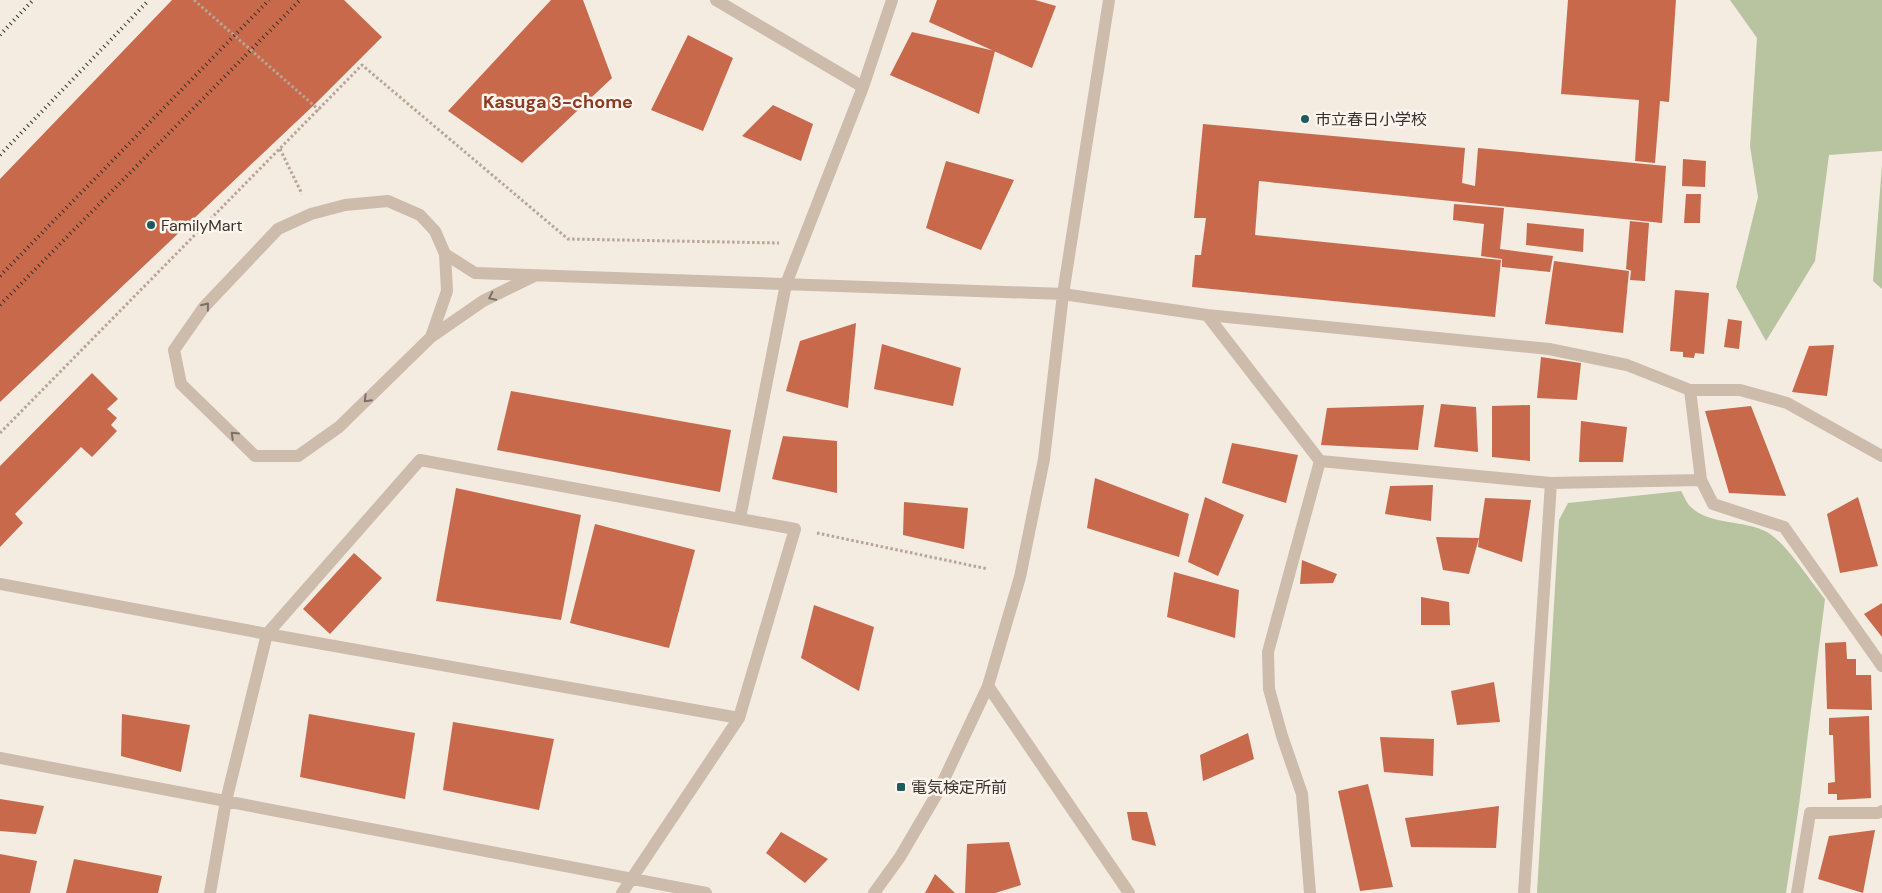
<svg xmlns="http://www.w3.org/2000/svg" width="1882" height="893" font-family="'DM Sans','Noto Sans JP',sans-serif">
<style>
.green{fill:#b8c4a0}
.building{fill:#c8694b}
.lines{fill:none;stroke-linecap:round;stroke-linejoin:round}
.path{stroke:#b9a596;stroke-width:3;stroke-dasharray:2.5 2.5;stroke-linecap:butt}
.minor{stroke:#cdbbac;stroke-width:12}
.rail{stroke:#3b302b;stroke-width:4;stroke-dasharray:1 4;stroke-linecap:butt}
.oneway{stroke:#7d6f65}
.poi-dot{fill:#1f5a5e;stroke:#fbf5ee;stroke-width:2}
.labels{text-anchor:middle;stroke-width:5;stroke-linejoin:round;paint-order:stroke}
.poi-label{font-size:16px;fill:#3b302b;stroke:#fbf5ee;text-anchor:start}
.neighbourhood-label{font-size:18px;font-weight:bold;fill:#8c3b22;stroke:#fbf5ee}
</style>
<rect width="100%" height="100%" fill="#f4ebe1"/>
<!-- green -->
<path class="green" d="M 1730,0 L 1882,0 L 1882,151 L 1829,155 L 1815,261 L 1766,341 L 1736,287 L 1758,197 L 1750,146 L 1757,38 Z
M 1882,165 L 1882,289 L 1873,281 Z
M 1681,491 C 1684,496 1687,504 1691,507 C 1709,525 1745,520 1767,532 C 1785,542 1811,582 1825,599 L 1799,805 L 1786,893 L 1537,893 L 1559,520 L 1568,503 Z"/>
<!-- building -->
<path class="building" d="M 172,0 L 344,0 L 382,37 L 314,105 L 0,402 L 0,179 Z
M 551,0 L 583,0 L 612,78 L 522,163 L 448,111 Z
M 937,0 L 1035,0 L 1056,6 L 1032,68 L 929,22 Z
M 1568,0 L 1676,0 L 1669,102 L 1660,101 L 1655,163 L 1635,161 L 1639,100 L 1561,94 Z
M 912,32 L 995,51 L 979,114 L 890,75 Z
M 688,35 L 733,58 L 703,131 L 651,110 Z
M 773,105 L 813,124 L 801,161 L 742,136 Z
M 1203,124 L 1465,148 L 1462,183 L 1475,186 L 1478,148 L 1666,166 L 1662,223 L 1259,181 L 1255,235 L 1501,260 L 1495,317 L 1192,287 L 1195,255 L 1201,255 L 1206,218 L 1194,218 Z
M 1683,159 L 1706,161 L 1705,187 L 1682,186 Z
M 946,161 L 1014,180 L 981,250 L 926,228 Z
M 1686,194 L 1701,194 L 1700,223 L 1684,223 Z
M 1454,204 L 1504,208 L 1500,249 L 1553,256 L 1550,272 L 1502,267 L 1502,259 L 1481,256 L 1484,224 L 1453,220 Z
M 1630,221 L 1649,223 L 1645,281 L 1630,280 L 1631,271 L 1632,271 L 1626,269 Z
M 1527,223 L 1584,229 L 1583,252 L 1526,245 Z
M 1554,261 L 1629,271 L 1623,333 L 1545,324 Z
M 1675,290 L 1709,293 L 1704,354 L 1695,353 L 1694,358 L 1683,357 L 1683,352 L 1670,351 Z
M 1728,319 L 1742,321 L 1739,349 L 1724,347 Z
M 856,323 L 848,408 L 786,391 L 800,341 Z
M 882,344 L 961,368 L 953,406 L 874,389 Z
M 1834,345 L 1827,396 L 1792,392 L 1809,346 Z
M 1541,357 L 1581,363 L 1577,400 L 1537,398 Z
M 92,373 L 118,399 L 107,409 L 117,418 L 111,425 L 117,431 L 92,457 L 81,447 L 15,514 L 23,523 L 0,547 L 0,466 Z
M 511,391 L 731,430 L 720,492 L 497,450 Z
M 1441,404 L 1476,407 L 1478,452 L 1434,447 Z
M 1424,405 L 1418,450 L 1321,445 L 1327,408 Z
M 1530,405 L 1530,461 L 1492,457 L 1492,406 Z
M 1751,406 L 1786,496 L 1729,493 L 1705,411 Z
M 1581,421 L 1627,427 L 1623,462 L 1579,462 Z
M 783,436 L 837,441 L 837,493 L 772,479 Z
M 1232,443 L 1298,455 L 1286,503 L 1222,483 Z
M 1095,478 L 1189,514 L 1179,557 L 1087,528 Z
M 1433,485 L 1431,521 L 1385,514 L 1390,486 Z
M 456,488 L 581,515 L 561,620 L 436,601 Z
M 1205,497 L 1244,515 L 1218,576 L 1188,562 Z
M 1858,497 L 1878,566 L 1840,573 L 1827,514 Z
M 1485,498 L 1531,500 L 1522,562 L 1478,547 L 1479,538 L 1469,574 L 1443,570 L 1436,537 L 1479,538 Z
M 904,502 L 968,508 L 964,549 L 903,535 Z
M 595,524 L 695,550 L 669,648 L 570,623 Z
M 354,553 L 382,578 L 330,634 L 303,609 Z
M 1302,560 L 1337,574 L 1333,583 L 1300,584 Z
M 1174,572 L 1239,590 L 1235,638 L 1167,617 Z
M 1421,597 L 1449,602 L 1450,625 L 1421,625 Z
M 1882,603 L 1882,637 L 1864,614 Z
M 814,605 L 874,627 L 859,691 L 801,658 Z
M 1846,642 L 1847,659 L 1856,659 L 1856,675 L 1871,675 L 1872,710 L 1827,709 L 1825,643 Z
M 1494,682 L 1500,722 L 1457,725 L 1451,691 Z
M 122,714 L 190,725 L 181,772 L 121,756 Z
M 309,714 L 415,733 L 405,799 L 300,777 Z
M 1869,716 L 1871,798 L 1837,800 L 1837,794 L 1828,794 L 1828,783 L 1835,782 L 1833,735 L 1829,735 L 1829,718 Z
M 453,722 L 554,739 L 539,810 L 443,790 Z
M 1248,733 L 1254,759 L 1203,781 L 1200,755 Z
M 1380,737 L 1434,739 L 1433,776 L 1384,772 Z
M 1368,784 L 1393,887 L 1360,891 L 1338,791 Z
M 0,799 L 44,806 L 36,834 L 0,831 Z
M 1499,806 L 1496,848 L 1411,847 L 1405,818 Z
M 1127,812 L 1147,812 L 1156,846 L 1132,840 Z
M 1875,830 L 1863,893 L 1818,879 L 1829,836 Z
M 781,832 L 828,859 L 805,883 L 766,853 Z
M 1009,842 L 1021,885 L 995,893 L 965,893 L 967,844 Z
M 0,854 L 37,861 L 30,893 L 0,893 Z
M 74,859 L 162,876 L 158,893 L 66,893 Z
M 935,874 L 955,893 L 925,893 Z"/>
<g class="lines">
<!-- path -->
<path class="path" d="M 194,0 L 319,110
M 280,149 L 302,194
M 0,433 L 362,65 L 568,239 L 779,243
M 817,533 L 988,569"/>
<!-- minor -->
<path class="minor" d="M 716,0 L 863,87
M 445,254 L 475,273 L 1063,294 L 1207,315 L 1549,349 L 1627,365 L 1690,390
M 1207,315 L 1320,461 L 1551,483 L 1701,480 L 1713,504 L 1784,527 L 1882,666
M 431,337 L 447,291 L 445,254 L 435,231 L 420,215 L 388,201 L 345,205 L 311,214 L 278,229 L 204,307 L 174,350 L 181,384 L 255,456 L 298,456 L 339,427 L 431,337 L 483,301 L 534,276
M 1701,480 L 1690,390 L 1740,390 L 1787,403 L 1882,456
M 740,518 L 786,284 L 863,87 L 892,0
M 0,584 L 267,634 L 739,718
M 988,686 L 1129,893
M 0,758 L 706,893
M 210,893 L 226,801 L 267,634 L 420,460 L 795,529 L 739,718 L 622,893
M 874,893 L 900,857 L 938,792 L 988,686 L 1020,577 L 1044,459 L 1063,294 L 1109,0
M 1310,893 L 1302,794 L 1282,736 L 1269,689 L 1268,652 L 1320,461
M 1524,893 L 1551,483
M 1797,893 L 1810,813 L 1878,813 L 1882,811"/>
<!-- rail -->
<path class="rail" d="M 0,35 L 33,0
M 0,155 L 149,0
M 0,276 L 269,0
M 0,305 L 300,0"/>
</g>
<!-- one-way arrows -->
<defs><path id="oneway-chevron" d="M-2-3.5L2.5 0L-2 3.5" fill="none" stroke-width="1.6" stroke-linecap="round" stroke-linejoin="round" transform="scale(1.25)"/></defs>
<g class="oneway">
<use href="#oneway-chevron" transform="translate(492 297) rotate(154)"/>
<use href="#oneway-chevron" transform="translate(206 306) rotate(-51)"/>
<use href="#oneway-chevron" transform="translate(367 399) rotate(135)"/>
<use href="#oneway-chevron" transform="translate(234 435) rotate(-136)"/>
</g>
<!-- markers -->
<g class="poi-dot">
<circle cx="1305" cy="119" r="5"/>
<circle cx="151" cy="225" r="5"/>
<rect x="896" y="782" width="10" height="10" rx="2.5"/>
</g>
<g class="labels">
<!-- poi labels -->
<g class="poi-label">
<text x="1315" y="125">市立春日小学校</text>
<text x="161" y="231">FamilyMart</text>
<text x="911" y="793">電気検定所前</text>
</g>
<!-- neighbourhood labels -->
<g class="neighbourhood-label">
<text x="558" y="108">Kasuga 3-chome</text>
</g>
</g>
</svg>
